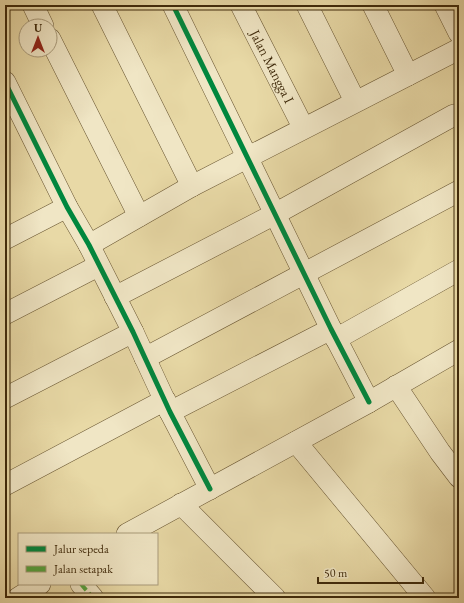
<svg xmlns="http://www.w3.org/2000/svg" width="464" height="603" font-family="'EB Garamond',serif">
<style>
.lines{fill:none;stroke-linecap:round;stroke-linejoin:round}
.minor-casing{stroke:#695632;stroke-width:22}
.minor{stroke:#f0e6c5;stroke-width:21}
.quiet{stroke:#54a43e;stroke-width:4;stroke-dasharray:8 4;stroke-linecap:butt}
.cycleway-casing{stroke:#f0e6c5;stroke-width:8}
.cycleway{stroke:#00873e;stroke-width:5}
.labels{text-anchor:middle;stroke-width:3;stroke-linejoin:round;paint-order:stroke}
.street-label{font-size:14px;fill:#3f2a0b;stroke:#f0e6c5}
</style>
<rect width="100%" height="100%" fill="#e8d9a6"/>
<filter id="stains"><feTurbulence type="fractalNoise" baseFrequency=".005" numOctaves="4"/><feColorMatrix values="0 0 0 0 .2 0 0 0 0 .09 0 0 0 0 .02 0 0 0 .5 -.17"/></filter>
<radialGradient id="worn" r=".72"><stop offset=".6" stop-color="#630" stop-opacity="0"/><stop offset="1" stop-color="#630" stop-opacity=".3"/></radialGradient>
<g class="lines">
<defs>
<g id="minor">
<path d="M 33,5 L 43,26"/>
<path d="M 102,5 L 192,186"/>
<path d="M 173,5 L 331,329 L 369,402"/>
<path id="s1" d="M 241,5 L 303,127"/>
<path d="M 307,5 L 355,101"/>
<path d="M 373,5 L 408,75"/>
<path d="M 445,5 L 459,33"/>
<path d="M 50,39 L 139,216"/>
<path d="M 5,82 L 67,207 L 89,245 L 133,332 L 170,412 L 210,489"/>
<path d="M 5,239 L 67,207"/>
<path d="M 89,245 L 192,186 L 459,49"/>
<path d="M 115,297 L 275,214 L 454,115 L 459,114"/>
<path d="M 5,314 L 98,266"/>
<path d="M 336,339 L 459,270"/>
<path d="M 145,358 L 459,191"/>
<path d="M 396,386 L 440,452 L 459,477"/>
<path d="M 5,398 L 133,332"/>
<path d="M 170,412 L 331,329"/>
<path d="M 296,442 L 425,598"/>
<path d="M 5,485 L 165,400"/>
<path d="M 181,504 L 275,598"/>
<path d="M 127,534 L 369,402 L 459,350"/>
<path d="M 81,584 L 93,598"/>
<path d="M 18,598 L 40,584"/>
</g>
</defs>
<!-- minor casing -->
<use href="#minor" class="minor-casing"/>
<!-- minor -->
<use href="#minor" class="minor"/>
<!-- quiet -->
<path class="quiet" d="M 81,584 L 93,598"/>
<defs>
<path id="cycleway" d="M 173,5 L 331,329 L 369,402
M 5,82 L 67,207 L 89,245 L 133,332 L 170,412 L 210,489"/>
</defs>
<!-- cycleway casing -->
<use href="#cycleway" class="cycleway-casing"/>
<!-- cycleway -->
<use href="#cycleway" class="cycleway"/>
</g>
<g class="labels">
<!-- street labels -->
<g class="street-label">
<text dy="5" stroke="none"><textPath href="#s1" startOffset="69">Jalan Mangga I</textPath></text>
</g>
</g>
<!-- margin -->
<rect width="464" height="603" fill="none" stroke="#e8d9a6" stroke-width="20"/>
<rect x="6" y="6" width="452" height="591" fill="none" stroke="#3f2a0b" stroke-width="2"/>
<rect x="10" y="10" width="444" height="583" fill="none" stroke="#3f2a0b"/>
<!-- legend -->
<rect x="18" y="533" width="140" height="52" fill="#f0e6c5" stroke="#a99b7b"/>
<rect x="26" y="546" width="20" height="6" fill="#00873e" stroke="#a99b7b"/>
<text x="54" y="553" font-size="12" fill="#3f2a0b">Jalur sepeda</text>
<rect x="26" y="566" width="20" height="6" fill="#54a43e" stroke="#a99b7b"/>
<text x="54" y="573" font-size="12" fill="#3f2a0b">Jalan setapak</text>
<!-- north arrow -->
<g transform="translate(38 38)"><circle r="19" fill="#f0e6c5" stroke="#a99b7b"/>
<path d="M0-3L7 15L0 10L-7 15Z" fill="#8f2418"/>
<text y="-6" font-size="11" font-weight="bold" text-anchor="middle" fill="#3f2a0b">U</text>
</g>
<!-- scale -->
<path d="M318 577v6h105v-6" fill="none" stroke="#3f2a0b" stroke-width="2"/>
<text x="324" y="577" font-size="12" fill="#3f2a0b" stroke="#f0e6c5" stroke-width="3" paint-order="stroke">50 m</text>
<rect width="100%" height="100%" filter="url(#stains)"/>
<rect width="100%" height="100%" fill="url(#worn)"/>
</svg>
